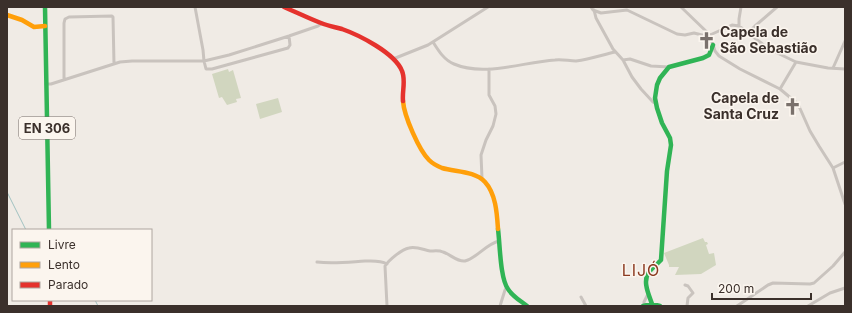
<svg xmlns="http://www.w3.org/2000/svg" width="852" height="313" font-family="Inter,sans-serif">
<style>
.green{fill:#d1d6bf}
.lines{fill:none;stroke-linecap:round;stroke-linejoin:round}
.stream{stroke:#a1c2c1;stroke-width:1}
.street{stroke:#c9c3be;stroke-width:3}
.fast{stroke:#30b455;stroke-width:4.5}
.slow{stroke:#ff9f0a;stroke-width:4.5}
.jam{stroke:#e5322d;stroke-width:4.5}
.labels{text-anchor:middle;stroke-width:3;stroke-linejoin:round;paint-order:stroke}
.shield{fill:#fbf5ee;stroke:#756b66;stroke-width:1}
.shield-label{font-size:13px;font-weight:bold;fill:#3b302b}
.poi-label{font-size:14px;font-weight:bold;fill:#3b302b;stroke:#fbf5ee;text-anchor:start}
.quarter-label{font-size:16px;letter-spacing:1px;fill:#8c3b22;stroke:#fbf5ee}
</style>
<rect width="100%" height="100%" fill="#f0ebe5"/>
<!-- green -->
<path class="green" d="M 228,69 L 229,72 L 233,70 L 241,98 L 236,99 L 237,102 L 227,105 L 222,97 L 219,98 L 212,74 Z
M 278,98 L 282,112 L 260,119 L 256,104 Z
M 703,238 L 705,242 L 707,242 L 708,244 L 706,245 L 709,254 L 714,253 L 716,265 L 701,274 L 675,275 L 679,267 L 669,267 L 669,265 L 664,253 Z"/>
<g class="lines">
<!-- stream -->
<path class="stream" d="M 7,192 L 26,230
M 95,300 L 98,306"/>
<!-- street -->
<path class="street" d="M 195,7 L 203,50 L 204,61 L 206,69 L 212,69 L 288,48 L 290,45 L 289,36
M 591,7 L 593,10 L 601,13 L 627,10 L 677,34 L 685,35 L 694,33 L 706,36 L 710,35 L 732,25 L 739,26 L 769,49 L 796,62 L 828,68 L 845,69
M 681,7 L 710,35 L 715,51 L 719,56 L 740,69 L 780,89 L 798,104 L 810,131 L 819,146 L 833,168 L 845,204
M 594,10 L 596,18 L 613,49 L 623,60 L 632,77 L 641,89 L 653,102 L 656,103
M 739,26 L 739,19 L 741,7
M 748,33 L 755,26 L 777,7
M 433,42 C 438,50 444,60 454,64 C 484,77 523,62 555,60 C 562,59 569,61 576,61 C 590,59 602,55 615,52
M 393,59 L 428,45 L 488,7
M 623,60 L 630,59 L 651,66 L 669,67
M 833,68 L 845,41
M 64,79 L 64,23 L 65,19 L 69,17 L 112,16 L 113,17 L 114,64
M 46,84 L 51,84 L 120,62 L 132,61 L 204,61 L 229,55 L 289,36 L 318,26 L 321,24
M 780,89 L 796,62
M 833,168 L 845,162
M 482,178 L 481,155 L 486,140 L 493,126 L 496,114 L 495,106 L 489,95 L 489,69
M 317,262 C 333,264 349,262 365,261 C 373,261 380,260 387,264
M 685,285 L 688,286 L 693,293 L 688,298 L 687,306
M 581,297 L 586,306
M 644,305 L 644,302 L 648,294
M 387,306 L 385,266 C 389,260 402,249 409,248 C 416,246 424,250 430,251 C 434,251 439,250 443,252 C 450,254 457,262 465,261 C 477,258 486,244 499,241
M 500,306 L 505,290 L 507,287
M 737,306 L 768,285 L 773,283 L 810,284 L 814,283 L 833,266 L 845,252
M 808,306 L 830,293 L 845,288"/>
<!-- fast -->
<path class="fast" d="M 45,7 L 49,230
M 498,229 C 500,244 500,278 508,289 C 512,296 521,301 527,306
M 652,304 C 649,295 642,281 649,272 C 652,268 657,264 661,260 L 667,171 L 671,145 L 670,138 L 662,123 L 657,108 L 655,98 L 657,85 L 660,78 L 669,67 L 703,58 L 709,55 L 713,45
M 643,306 L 652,304 L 660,306"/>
<!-- slow -->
<path class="slow" d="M 7,15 L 22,20 L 34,27 L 45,26
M 403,101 C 404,116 419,150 429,160 C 433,164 437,166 442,168 C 456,172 475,171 485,182 C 496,194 497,214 498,229"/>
<!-- jam -->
<path class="jam" d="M 284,7 C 296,12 308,18 321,23 C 328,26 335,27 342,29 C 359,35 395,53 402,71 C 406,80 402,91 403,101
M 50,300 L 50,306"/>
</g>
<!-- icons -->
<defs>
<symbol id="church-bare" viewBox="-9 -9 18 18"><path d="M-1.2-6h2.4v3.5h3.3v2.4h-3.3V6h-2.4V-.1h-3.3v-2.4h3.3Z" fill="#7a716c" stroke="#fbf5ee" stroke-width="2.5" paint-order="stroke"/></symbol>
</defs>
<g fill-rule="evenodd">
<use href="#church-bare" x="694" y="28" width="25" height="25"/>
<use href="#church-bare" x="780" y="94" width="25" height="25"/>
</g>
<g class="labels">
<!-- shield labels -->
<rect class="shield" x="19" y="117" width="56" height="22" rx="3"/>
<g class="shield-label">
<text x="47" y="133">EN 306</text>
</g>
<!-- poi labels -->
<g class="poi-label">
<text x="720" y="37">Capela de<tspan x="720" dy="16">São Sebastião</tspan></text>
<text x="779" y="103" text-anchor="end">Capela de<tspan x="779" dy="16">Santa Cruz</tspan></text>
</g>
<!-- quarter labels -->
<g class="quarter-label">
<text x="641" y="276">LIJÓ</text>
</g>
</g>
<!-- border -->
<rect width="852" height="313" fill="none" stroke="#3b302b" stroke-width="16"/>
<!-- legend -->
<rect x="12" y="229" width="140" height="72" fill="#fbf5ee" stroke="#aea6a0"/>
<rect x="20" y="242" width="20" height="6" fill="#30b455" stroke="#aea6a0"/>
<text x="48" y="249" font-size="12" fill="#3b302b">Livre</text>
<rect x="20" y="262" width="20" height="6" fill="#ff9f0a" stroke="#aea6a0"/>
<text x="48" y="269" font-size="12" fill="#3b302b">Lento</text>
<rect x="20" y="282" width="20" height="6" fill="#e5322d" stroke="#aea6a0"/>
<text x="48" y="289" font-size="12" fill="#3b302b">Parado</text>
<!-- scale -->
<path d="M712 293v6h99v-6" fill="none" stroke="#3b302b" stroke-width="2"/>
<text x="718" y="293" font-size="12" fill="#3b302b" stroke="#fbf5ee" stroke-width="3" paint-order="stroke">200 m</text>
</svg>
